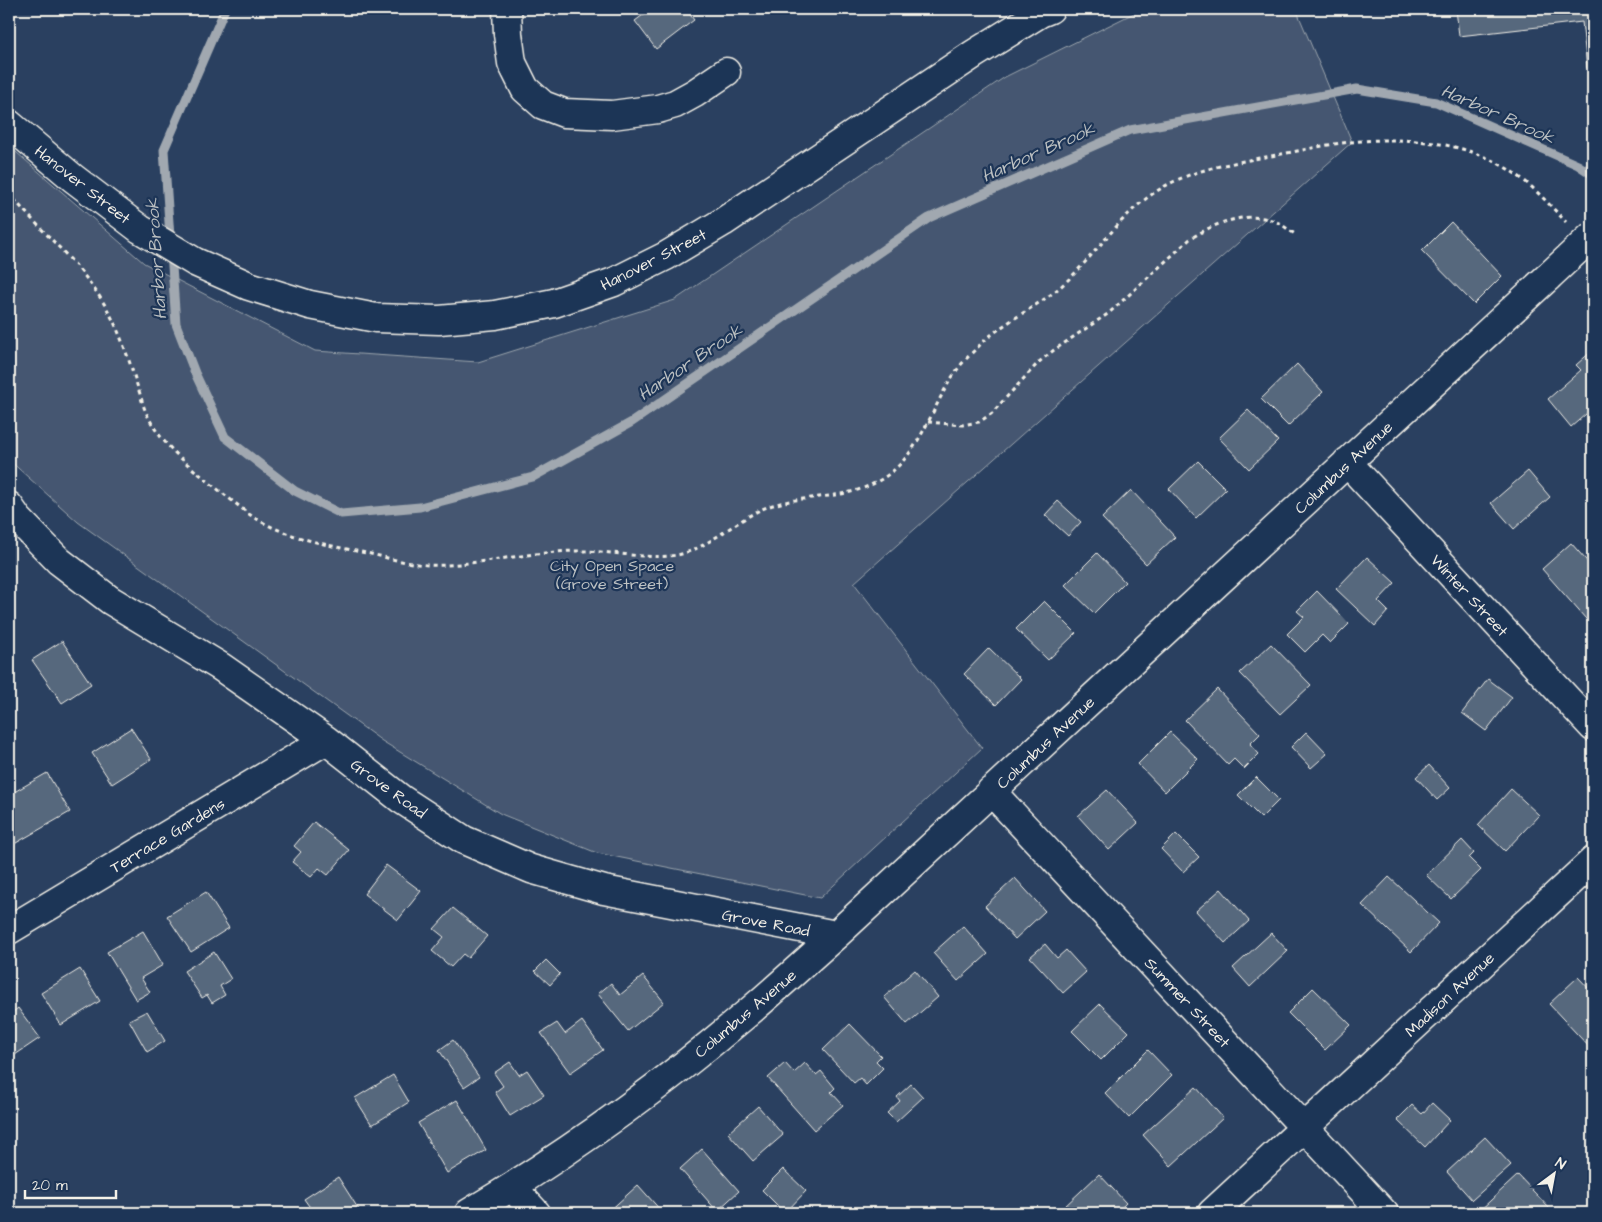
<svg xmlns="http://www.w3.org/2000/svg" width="1602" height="1222" font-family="'Architects Daughter',sans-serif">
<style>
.green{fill:#445771;stroke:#9ca4ac}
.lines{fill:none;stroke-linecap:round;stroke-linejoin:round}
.stream{stroke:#a1a8b0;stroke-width:9}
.building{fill:#56677d;stroke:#f4f1e8}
.minor-casing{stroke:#f4f1e8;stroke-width:31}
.major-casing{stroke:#f4f1e8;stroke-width:31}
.path{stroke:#f4f1e8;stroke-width:3;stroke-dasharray:4 4;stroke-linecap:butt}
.minor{stroke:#1d3557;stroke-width:28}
.major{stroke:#1d3557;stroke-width:28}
.minor-bridge-casing{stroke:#f4f1e8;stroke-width:31;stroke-linecap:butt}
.minor-bridge{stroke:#1d3557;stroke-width:28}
.labels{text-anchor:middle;stroke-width:4.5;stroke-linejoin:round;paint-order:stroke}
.street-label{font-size:16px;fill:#f4f1e8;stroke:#1d3557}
.park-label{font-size:16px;fill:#bfc3c4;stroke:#1d3557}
.water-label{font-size:18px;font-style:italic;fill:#bdc1c2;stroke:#1d3557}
</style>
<rect width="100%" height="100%" fill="#2a4060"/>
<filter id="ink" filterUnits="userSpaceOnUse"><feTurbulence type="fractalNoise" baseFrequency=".02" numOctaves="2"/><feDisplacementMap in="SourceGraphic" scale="10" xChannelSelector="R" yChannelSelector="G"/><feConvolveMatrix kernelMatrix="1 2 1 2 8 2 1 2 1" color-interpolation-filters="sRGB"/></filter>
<g filter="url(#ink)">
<!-- green -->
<path class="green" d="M 1145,9 L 1296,9 L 1352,142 L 854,583 L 982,748 L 820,898 L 597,853 L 501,814 L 382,741 L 78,522 L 9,460 L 9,146 L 144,263 L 315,351 L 478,362 L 675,300 L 1005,77 L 1140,10 Z"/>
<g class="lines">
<!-- stream -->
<path class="stream" d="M 225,9 L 164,150 L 176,324 L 195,373 L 225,437 L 295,491 L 341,514 L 420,507 L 533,477 L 632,422 L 929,218 L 1130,130 L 1357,89 L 1436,102 L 1578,165 L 1593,175"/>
</g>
<!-- building -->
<path class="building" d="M 651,9 L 686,9 L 694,20 L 656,49 L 635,21 Z
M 1456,9 L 1593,9 L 1593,67 L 1587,68 L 1582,22 L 1459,36 Z
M 1451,222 L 1502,276 L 1474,304 L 1422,251 Z
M 1593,350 L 1593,408 L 1571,427 L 1548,399 L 1581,370 L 1576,365 Z
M 1297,364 L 1323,392 L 1288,426 L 1261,399 Z
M 1248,410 L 1278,441 L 1249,469 L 1219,438 Z
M 1198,461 L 1226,489 L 1196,518 L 1169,489 Z
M 1528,471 L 1550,497 L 1514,529 L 1491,503 Z
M 1131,490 L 1175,537 L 1146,564 L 1102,518 Z
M 1058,501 L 1081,522 L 1068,536 L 1045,515 Z
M 1571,543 L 1593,568 L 1593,627 L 1542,569 Z
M 1097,553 L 1125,582 L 1094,613 L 1065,585 Z
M 1367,557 L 1395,583 L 1378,601 L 1388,611 L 1375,626 L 1336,589 Z
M 1317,591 L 1349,624 L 1330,643 L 1322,635 L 1305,652 L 1287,634 L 1304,617 L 1297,611 Z
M 1044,601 L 1076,633 L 1048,660 L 1016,629 Z
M 62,641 L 91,684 L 62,703 L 32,660 Z
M 1271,644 L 1311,685 L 1280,714 L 1240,673 Z
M 989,648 L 1021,679 L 996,705 L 964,674 Z
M 1488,679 L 1512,697 L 1486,731 L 1462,713 Z
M 1217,689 L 1260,734 L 1250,744 L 1259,754 L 1244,769 L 1234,759 L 1228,765 L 1185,720 Z
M 131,728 L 151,759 L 112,784 L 92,753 Z
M 1170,732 L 1198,759 L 1165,792 L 1138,764 Z
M 1306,732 L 1327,754 L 1311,768 L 1291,747 Z
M 1429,765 L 1450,788 L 1437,800 L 1416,777 Z
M 47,773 L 70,812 L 9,847 L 9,795 Z
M 1256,777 L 1279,800 L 1261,818 L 1238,795 Z
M 1511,789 L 1539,815 L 1505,851 L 1478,825 Z
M 1107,790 L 1138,823 L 1109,850 L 1078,816 Z
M 314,822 L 349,850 L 328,875 L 319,868 L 311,877 L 292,862 L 301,852 L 294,846 Z
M 1176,834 L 1199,857 L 1183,872 L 1161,849 Z
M 1462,840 L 1474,853 L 1469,858 L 1481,870 L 1451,899 L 1426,875 Z
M 386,865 L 421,891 L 398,920 L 364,894 Z
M 1389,877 L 1439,923 L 1411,952 L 1362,905 Z
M 1015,878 L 1045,911 L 1015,939 L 985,906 Z
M 1221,889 L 1249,921 L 1225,943 L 1196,911 Z
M 206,892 L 229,928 L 191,952 L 167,916 Z
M 453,908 L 487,936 L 468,958 L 463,954 L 451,967 L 432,951 L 444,937 L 434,929 Z
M 963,926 L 988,954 L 958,981 L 933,953 Z
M 143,931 L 163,965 L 141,978 L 150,992 L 136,1000 L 107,952 Z
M 1271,933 L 1288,951 L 1250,987 L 1233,968 Z
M 1045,944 L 1057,958 L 1066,950 L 1086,972 L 1063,993 L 1030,957 Z
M 214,952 L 231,979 L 220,986 L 225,995 L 212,1003 L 207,995 L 202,998 L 184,971 Z
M 546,960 L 560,974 L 550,985 L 535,971 Z
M 80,969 L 100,1001 L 61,1025 L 41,993 Z
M 915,970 L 938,997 L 907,1024 L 884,997 Z
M 643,976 L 664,1002 L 628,1031 L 598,994 L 611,983 L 620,995 Z
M 1578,977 L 1593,993 L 1592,1050 L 1549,1004 Z
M 1313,988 L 1351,1025 L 1325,1050 L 1288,1013 Z
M 1100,1004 L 1129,1032 L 1101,1060 L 1072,1031 Z
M 18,1008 L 40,1038 L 9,1059 L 9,1015 Z
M 147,1011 L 165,1041 L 147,1052 L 129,1020 Z
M 582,1021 L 603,1050 L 570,1073 L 541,1033 L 557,1023 L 565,1034 Z
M 850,1024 L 881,1056 L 876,1061 L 883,1068 L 866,1085 L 860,1078 L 854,1083 L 823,1050 Z
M 453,1040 L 479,1077 L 464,1087 L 439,1050 Z
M 1148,1050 L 1172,1075 L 1129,1118 L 1105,1093 Z
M 510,1062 L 519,1075 L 527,1070 L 544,1095 L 510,1116 L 495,1092 L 503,1086 L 494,1073 Z
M 785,1063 L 794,1073 L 805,1063 L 816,1075 L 821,1071 L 835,1088 L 831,1092 L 843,1105 L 814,1130 L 768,1078 Z
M 393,1075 L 409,1102 L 372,1125 L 355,1098 Z
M 911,1084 L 923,1097 L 896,1122 L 887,1113 L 900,1101 L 897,1097 Z
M 1196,1087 L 1223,1118 L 1171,1166 L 1143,1135 Z
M 457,1100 L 486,1150 L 447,1173 L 418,1123 Z
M 1432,1103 L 1450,1120 L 1425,1147 L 1397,1120 L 1412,1105 L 1422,1114 Z
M 758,1106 L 783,1135 L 753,1161 L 728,1133 Z
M 1485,1137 L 1511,1165 L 1472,1200 L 1447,1172 Z
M 702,1149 L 739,1191 L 717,1211 L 680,1169 Z
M 783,1169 L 806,1191 L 785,1213 L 762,1190 Z
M 1099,1174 L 1126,1203 L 1116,1213 L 1070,1213 L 1064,1207 Z
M 1518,1175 L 1550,1209 L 1546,1213 L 1477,1213 Z
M 338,1177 L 361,1213 L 314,1213 L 304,1199 Z
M 638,1185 L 663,1213 L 607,1213 Z"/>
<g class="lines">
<defs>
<path id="minor" d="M 507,9 L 508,34 L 512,63 L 525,89 L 543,105 L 564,113 L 612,115 L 658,109 L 675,104 L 695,93 L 726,72
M 1347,462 L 1593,727
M 9,506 L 18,519 L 59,561 L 110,600 L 221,667 L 326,740 L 401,799 L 464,840 L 531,869 L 604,890 L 836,935
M 991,791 L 1384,1213
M 9,930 L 326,740
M 512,1187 L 536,1213
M 469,1213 C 566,1155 658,1089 744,1016 C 775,990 805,962 836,935 L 1548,277
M 1212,1213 L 1593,861"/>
<path id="major" d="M 9,124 L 73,178 L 140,229 L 195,262 L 249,286 L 310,305 L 376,318 L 439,320 L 495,315 L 554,303 L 614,282 L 666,256 L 723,222 L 974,54 L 1040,13 L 1050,9"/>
</defs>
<!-- minor casing -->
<use href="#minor" class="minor-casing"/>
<!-- major casing -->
<use href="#major" class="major-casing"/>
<!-- path -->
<path class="path" d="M 9,193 C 39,230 78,261 103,302 C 120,329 129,361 139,391 C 142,400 144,410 149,418 C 163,447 191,467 215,487 C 225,495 235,503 245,511 C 281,538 328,545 371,554 C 396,560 421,567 447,565 C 492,562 536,551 581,551 C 611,551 648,560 677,555 C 709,549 738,517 770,506 C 813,492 850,503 889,474 C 923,448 933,403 957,370 C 964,360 975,350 983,342 C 1009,318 1044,304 1069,279 C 1099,250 1121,214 1157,191 C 1192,168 1235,163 1276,155 C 1301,151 1326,144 1351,142 C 1401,137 1457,140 1501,165 C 1527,179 1546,201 1566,222
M 928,422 L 962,425 L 979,422 L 991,414 L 1039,362 L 1054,350 L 1109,313 L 1190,239 C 1214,223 1250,209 1279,223 C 1284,226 1290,231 1295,234"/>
<!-- minor -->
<use href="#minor" class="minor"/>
<!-- major -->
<use href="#major" class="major"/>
<defs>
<path id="minor-bridge" d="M 1548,277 L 1593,235"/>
</defs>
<!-- minor-bridge casing -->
<use href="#minor-bridge" class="minor-bridge-casing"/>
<!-- minor-bridge -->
<use href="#minor-bridge" class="minor-bridge"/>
</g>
</g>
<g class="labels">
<!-- street labels -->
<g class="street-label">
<text transform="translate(83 184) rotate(38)" y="6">Hanover Street</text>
<text transform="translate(653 259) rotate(-27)" y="6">Hanover Street</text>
<text transform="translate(1343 467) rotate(-43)" y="6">Columbus Avenue</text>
<text transform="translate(1470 595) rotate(47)" y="6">Winter Street</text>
<text transform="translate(1045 742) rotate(-43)" y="6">Columbus Avenue</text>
<text transform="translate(389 788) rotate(36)" y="6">Grove Road</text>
<text transform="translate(167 835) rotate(-31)" y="6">Terrace Gardens</text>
<text transform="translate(766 922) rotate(11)" y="6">Grove Road</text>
<text transform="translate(1449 994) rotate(-43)" y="6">Madison Avenue</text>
<text transform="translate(1188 1002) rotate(47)" y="6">Summer Street</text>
<text transform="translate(745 1013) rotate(-40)" y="6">Columbus Avenue</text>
</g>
<!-- park labels -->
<g class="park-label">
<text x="612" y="571">City Open Space<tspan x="612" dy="18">(Grove Street)</tspan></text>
</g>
<!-- water labels -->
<g class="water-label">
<text transform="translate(1498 114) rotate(24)" y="6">Harbor Brook</text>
<text transform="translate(1038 152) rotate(-24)" y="6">Harbor Brook</text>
<text transform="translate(156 259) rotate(-94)" y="6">Harbor Brook</text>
<text transform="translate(690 362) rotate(-34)" y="6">Harbor Brook</text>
</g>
</g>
<!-- margin -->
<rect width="1602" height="1222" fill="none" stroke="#1d3557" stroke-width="30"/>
<rect x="15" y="15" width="1572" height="1192" fill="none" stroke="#f4f1e8" stroke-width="2" filter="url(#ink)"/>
<!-- north arrow -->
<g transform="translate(1554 1174) rotate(32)" stroke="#1d3557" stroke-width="4" paint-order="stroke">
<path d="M0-4L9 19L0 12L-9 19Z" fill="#f4f1e8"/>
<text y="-8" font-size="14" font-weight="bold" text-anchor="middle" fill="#f4f1e8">N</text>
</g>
<!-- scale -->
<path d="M25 1190v8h91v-8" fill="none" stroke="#f4f1e8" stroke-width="2.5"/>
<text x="32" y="1190" font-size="15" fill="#f4f1e8" stroke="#1d3557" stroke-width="4" paint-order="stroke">20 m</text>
</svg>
